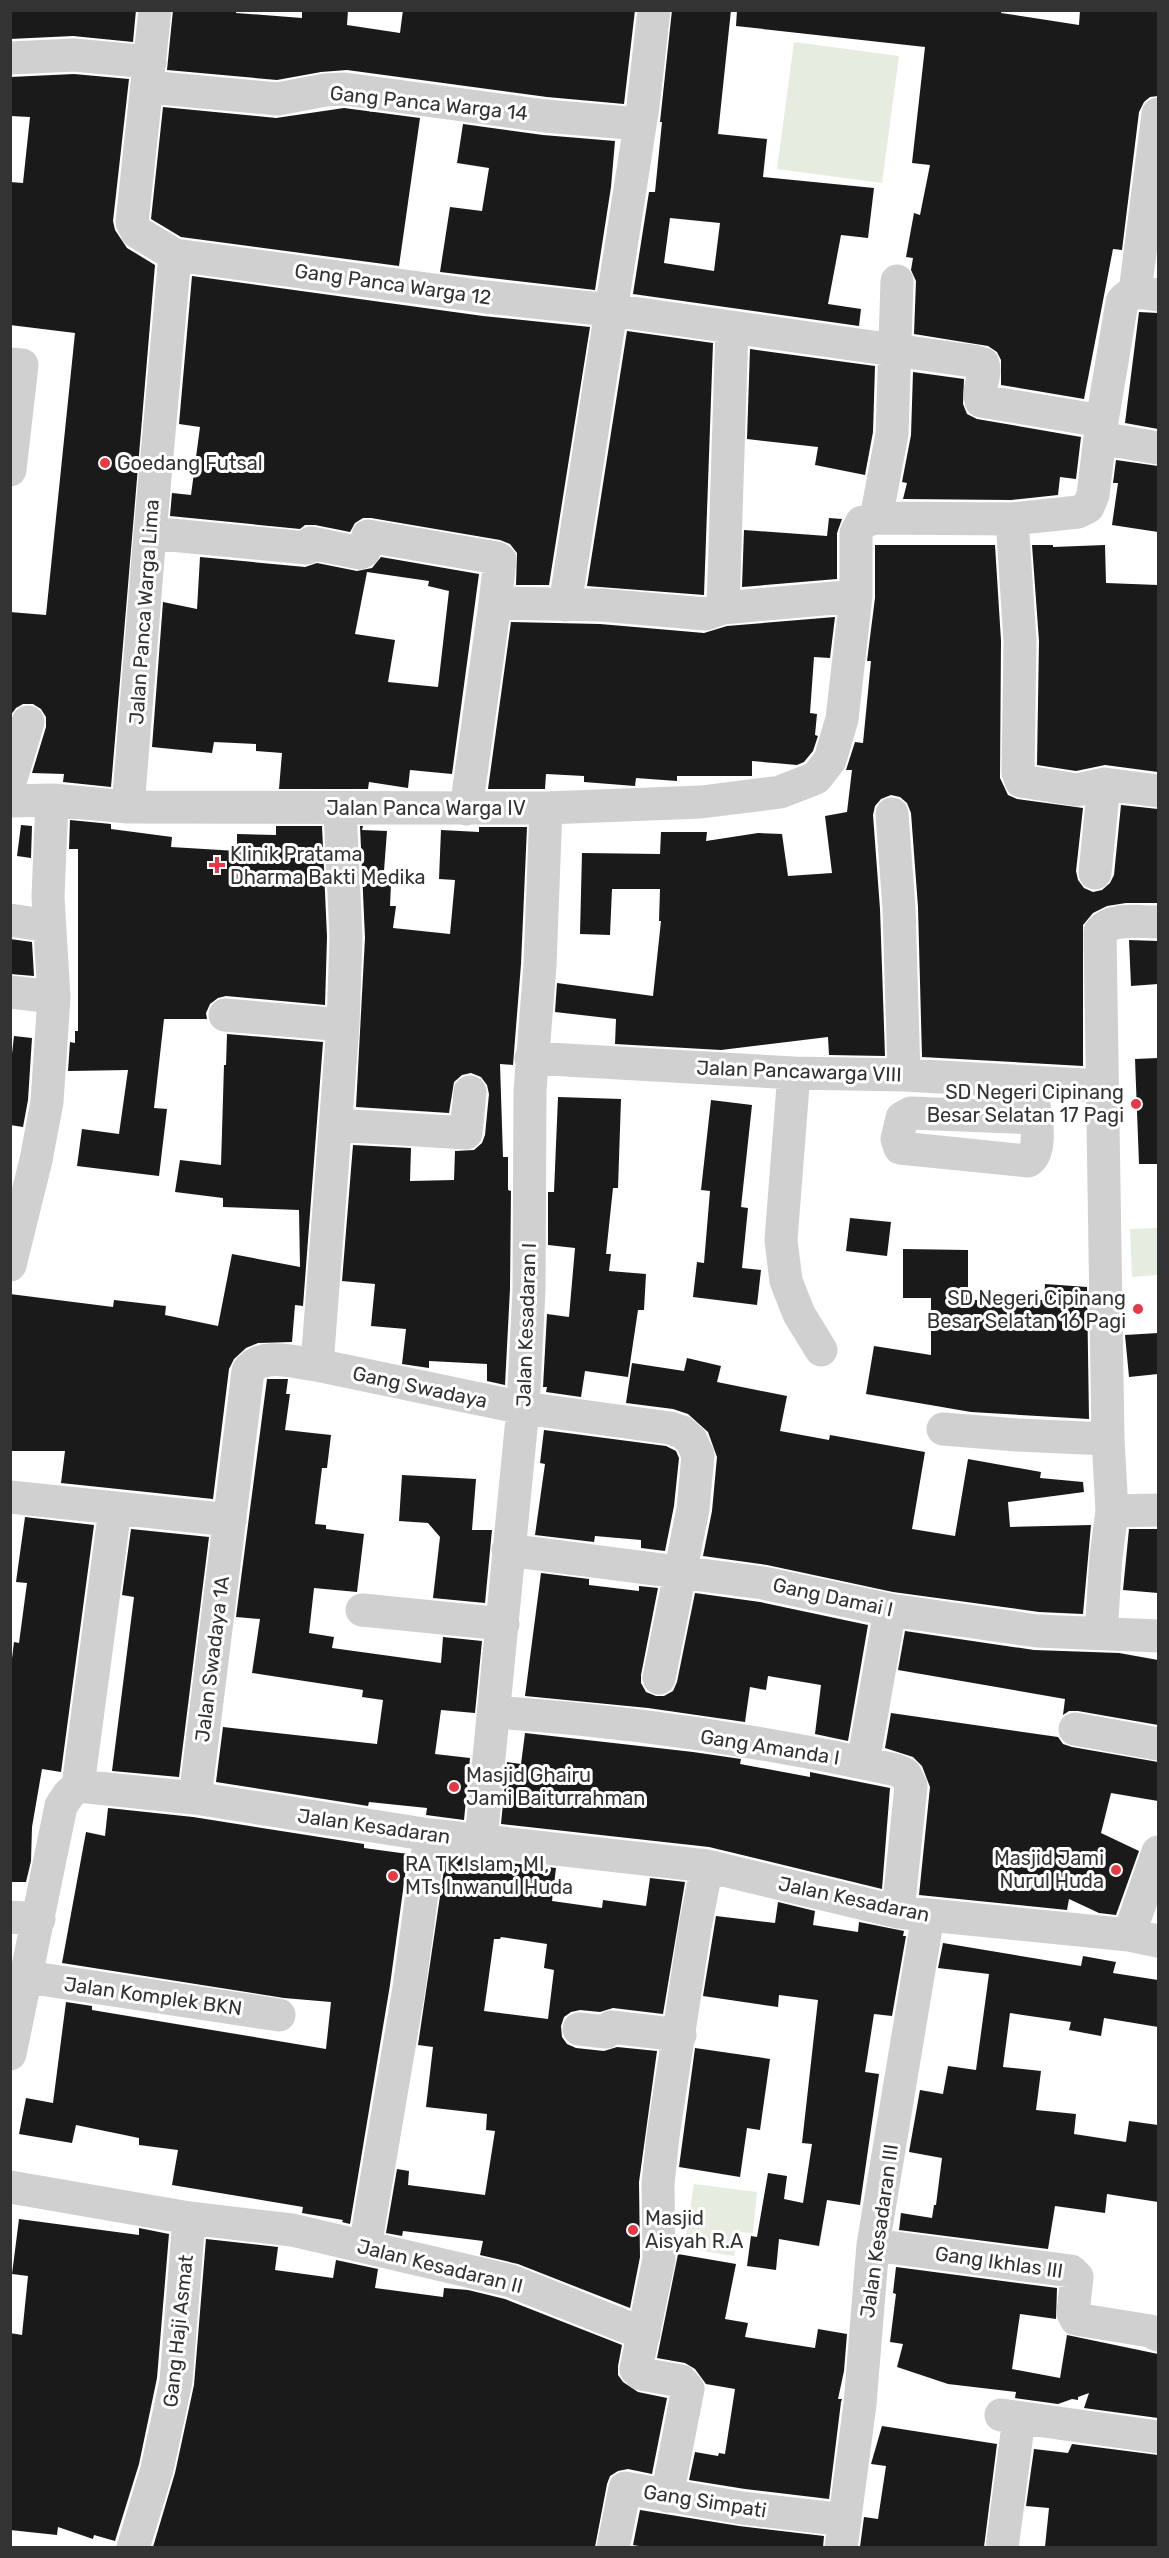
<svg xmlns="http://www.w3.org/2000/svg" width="1169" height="2558" font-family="Rubik,sans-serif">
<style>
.green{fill:#e6ecdf}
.building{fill:#1a1a1a;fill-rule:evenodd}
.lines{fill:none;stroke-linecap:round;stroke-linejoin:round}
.minor{stroke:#d0d0d0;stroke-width:33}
.poi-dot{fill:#e63946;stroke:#fff;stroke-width:2}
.labels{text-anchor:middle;stroke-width:6;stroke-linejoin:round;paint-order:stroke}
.street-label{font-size:20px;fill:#333;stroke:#fff}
.poi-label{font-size:20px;fill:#333;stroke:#fff;text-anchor:start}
</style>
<rect width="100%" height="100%" fill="#fff"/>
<!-- green -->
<path class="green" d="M 794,42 L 899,56 L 882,183 L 777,169 Z
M 1158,1228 L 1158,1275 L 1132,1277 L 1130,1229 Z
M 694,2184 L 757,2192 L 753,2233 L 737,2232 L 734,2256 L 684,2248 Z"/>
<!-- building -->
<path class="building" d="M 10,10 L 136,10 L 133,42 L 73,36 L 10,39 Z
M 173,10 L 236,10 L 236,13 L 302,18 L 302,10 L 348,10 L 347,25 L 400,33 L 403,10 L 635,10 L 624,104 L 547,97 L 347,70 L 321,72 L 277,80 L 167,70 Z
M 672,10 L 731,10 L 718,134 L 767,139 L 763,177 L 874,188 L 868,238 L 841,235 L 828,304 L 861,309 L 859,326 L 633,294 L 649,192 L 655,192 L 662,122 L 660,122 ZM 670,218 L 720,223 L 714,271 L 664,263 Z
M 737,10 L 1002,10 L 1001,13 L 1079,25 L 1080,10 L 1158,10 L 1158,96 L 1150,97 L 1144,102 L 1139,112 L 1122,250 L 1113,249 L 1084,399 L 1001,385 L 1001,360 L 997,352 L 988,346 L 914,334 L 916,281 L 911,270 L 913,258 L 906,257 L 914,213 L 920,215 L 930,165 L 912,163 L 925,47 L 736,26 Z
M 74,74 L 129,79 L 113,221 L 115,230 L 127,248 L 155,265 L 111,787 L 63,782 L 64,774 L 32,773 L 46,727 L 46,717 L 41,709 L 33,704 L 23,704 L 16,708 L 10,716 L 10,612 L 46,615 L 75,333 L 10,325 L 10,182 L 23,183 L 30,117 L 10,116 L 10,77 Z
M 163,107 L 276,118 L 344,108 L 420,118 L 399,266 L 181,237 L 151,219 Z
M 463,124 L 543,135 L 615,141 L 611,187 L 595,290 L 440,272 L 450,207 L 482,211 L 489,168 L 457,163 Z
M 192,276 L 483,316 L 590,327 L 549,585 L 516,585 L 517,553 L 510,544 L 500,540 L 371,518 L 363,518 L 355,523 L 350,532 L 315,525 L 305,525 L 300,529 L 170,516 L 172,493 L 191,495 L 200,427 L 179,424 Z
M 1139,312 L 1158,313 L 1158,429 L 1125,423 Z
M 627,331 L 713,343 L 704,595 L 587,586 Z
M 750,349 L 875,366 L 873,432 L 865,475 L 815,465 L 818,447 L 747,439 Z
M 913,372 L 964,379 L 963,404 L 967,414 L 977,419 L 1081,437 L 1076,479 L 1060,477 L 1058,495 L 1011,500 L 903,499 L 907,483 L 902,482 L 911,435 Z
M 1116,460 L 1158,466 L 1158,532 L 1112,525 L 1118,483 L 1113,483 Z
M 829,518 L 842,519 L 837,533 L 837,579 L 742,587 L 744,530 L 827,536 Z
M 875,545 L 995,545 L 1001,641 L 1000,778 L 1008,795 L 1017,799 L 1083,808 L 1076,871 L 1078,880 L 1084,888 L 1093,892 L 1102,890 L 1110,883 L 1114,875 L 1121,805 L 1158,809 L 1158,903 L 1126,903 L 1107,906 L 1093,913 L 1083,925 L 1083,1066 L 922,1057 L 918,907 L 911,813 L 907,803 L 900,797 L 891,795 L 881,799 L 875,806 L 873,815 L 880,909 L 885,1056 L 829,1055 L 828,1037 L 721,1050 L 615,1044 L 616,1019 L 555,1012 L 557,983 L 653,996 L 661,921 L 659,921 L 660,889 L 612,889 L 610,935 L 580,934 L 582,853 L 660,854 L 661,832 L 707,832 L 706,841 L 758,833 L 782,834 L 788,876 L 832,873 L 825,816 L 847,812 L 852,770 L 846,770 L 855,742 L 863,743 L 871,661 L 867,661 L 875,598 Z
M 1032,545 L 1053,545 L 1053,547 L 1105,545 L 1106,583 L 1158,585 L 1158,772 L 1105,765 L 1076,771 L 1037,765 L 1039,641 Z
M 200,557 L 305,567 L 317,563 L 357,571 L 372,568 L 381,557 L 479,574 L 452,774 L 410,770 L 408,788 L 369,782 L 368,789 L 279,789 L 282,753 L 256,751 L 256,744 L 214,742 L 212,753 L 152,747 L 163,602 L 197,609 ZM 367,572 L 429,581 L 428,586 L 449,591 L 438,687 L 388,682 L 395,640 L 355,634 Z
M 835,617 L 830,658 L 814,657 L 810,713 L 817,714 L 815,735 L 818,736 L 813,751 L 804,762 L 797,765 L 752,761 L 752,776 L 677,776 L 677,781 L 636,778 L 635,786 L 584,782 L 584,776 L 546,774 L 545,789 L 488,789 L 511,622 L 600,624 L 704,633 L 727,626 Z
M 70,820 L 111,824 L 111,829 L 172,837 L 171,847 L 237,851 L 237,834 L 276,835 L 276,826 L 322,826 L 327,937 L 325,1005 L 226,996 L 218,998 L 210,1004 L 206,1013 L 207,1019 L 164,1019 L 154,1108 L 167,1109 L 159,1176 L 77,1166 L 82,1129 L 119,1134 L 128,1070 L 68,1071 L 70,1042 L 75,1043 L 75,1031 L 78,1031 L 78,849 L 69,849 Z
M 21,825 L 32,826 L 31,858 L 17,856 Z
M 360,826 L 363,826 L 362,830 L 387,831 L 383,884 L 391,884 L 390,906 L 396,906 L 393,928 L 450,934 L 455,880 L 439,879 L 441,830 L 479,832 L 479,827 L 527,827 L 521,964 L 513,1065 L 500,1064 L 503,1157 L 508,1157 L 508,1190 L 511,1191 L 510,1289 L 505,1385 L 487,1381 L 487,1364 L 429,1361 L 429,1368 L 402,1364 L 406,1329 L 371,1326 L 375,1284 L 342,1281 L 353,1145 L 411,1148 L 410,1181 L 454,1180 L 455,1151 L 474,1150 L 482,1143 L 485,1135 L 489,1094 L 487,1085 L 481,1077 L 471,1073 L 462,1075 L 454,1082 L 449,1113 L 356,1107 L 365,938 Z
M 10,939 L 32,942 L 34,976 L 10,974 Z
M 1129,940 L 1158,941 L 1158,984 L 1131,986 Z
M 227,1034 L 323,1042 L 303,1306 L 295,1305 L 292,1342 L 258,1343 L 246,1348 L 234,1359 L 229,1369 L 213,1499 L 61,1483 L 65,1451 L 10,1451 L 10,1294 L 113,1307 L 114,1300 L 166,1306 L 165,1315 L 218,1326 L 232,1254 L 300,1267 L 299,1210 L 223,1207 L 223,1198 L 175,1192 L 180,1160 L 221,1165 L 224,1065 L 226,1065 Z
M 14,1036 L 32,1038 L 28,1100 L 23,1127 L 10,1125 L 10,1071 Z
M 1158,1058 L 1158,1164 L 1139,1164 L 1135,1059 Z
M 558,1097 L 621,1099 L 618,1188 L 613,1188 L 606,1254 L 611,1254 L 609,1271 L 646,1274 L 644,1310 L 638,1310 L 628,1377 L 585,1371 L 581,1397 L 546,1392 L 547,1387 L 543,1387 L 547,1314 L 569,1317 L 575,1248 L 548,1245 L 548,1192 L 554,1192 Z
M 711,1100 L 752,1105 L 741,1207 L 748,1208 L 742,1268 L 761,1270 L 757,1305 L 693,1297 L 697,1262 L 704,1263 L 710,1191 L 701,1190 Z
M 850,1218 L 891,1222 L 887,1256 L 846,1251 Z
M 903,1249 L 968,1250 L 968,1300 L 1044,1300 L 1045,1284 L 1087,1287 L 1089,1419 L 971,1412 L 866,1394 L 874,1346 L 931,1355 L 931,1298 L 903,1298 Z
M 1158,1333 L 1158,1374 L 1129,1377 L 1125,1335 Z
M 687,1358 L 721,1366 L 717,1382 L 787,1396 L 780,1431 L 829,1440 L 830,1435 L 925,1452 L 912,1529 L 955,1536 L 968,1459 L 1041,1472 L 1040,1478 L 1083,1482 L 1084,1492 L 1008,1502 L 1010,1527 L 1091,1525 L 1083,1614 L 1039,1612 L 893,1592 L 767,1565 L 703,1556 L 712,1511 L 717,1457 L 708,1432 L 688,1414 L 673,1409 L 626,1403 L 632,1363 L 684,1371 Z
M 267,1379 L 288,1379 L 286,1394 L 290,1394 L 285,1430 L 331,1435 L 327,1468 L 322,1468 L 315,1524 L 326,1525 L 326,1529 L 364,1534 L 357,1592 L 314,1588 L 309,1633 L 334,1637 L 332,1648 L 441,1663 L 443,1637 L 482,1641 L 475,1713 L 441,1710 L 435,1754 L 470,1758 L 464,1820 L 426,1815 L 427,1808 L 369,1802 L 368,1806 L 216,1782 L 223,1727 L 377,1744 L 383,1700 L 362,1697 L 363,1690 L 252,1673 L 260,1619 L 236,1617 Z
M 544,1430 L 666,1446 L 676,1451 L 679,1458 L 674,1506 L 665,1551 L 641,1548 L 641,1540 L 595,1536 L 594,1542 L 535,1535 L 545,1464 L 540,1463 Z
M 402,1475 L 476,1479 L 472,1530 L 492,1530 L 485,1603 L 433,1598 L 440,1537 L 428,1523 L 399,1521 Z
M 25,1517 L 94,1525 L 61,1772 L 42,1769 L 32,1827 L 31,1861 L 26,1882 L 10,1882 L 10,1675 L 14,1642 L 19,1643 L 27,1583 L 16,1582 Z
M 131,1529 L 209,1537 L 179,1777 L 112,1771 L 134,1597 L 122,1595 Z
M 1129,1529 L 1158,1529 L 1158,1593 L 1123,1590 Z
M 541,1573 L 589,1579 L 589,1585 L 639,1591 L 639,1586 L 658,1588 L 641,1675 L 641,1683 L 646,1692 L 656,1696 L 664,1696 L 673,1691 L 677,1682 L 695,1593 L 760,1602 L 868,1625 L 848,1741 L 815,1734 L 821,1685 L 768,1676 L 766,1690 L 750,1687 L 745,1722 L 648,1708 L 525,1696 Z
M 905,1631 L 1034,1650 L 1119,1653 L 1158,1660 L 1158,1725 L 1078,1711 L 1069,1711 L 1063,1715 L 1065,1699 L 898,1670 Z
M 891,1713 L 1058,1737 L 1063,1744 L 1072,1747 L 1158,1762 L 1158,1801 L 1111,1793 L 1101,1833 L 1139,1851 L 1116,1915 L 1099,1913 L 1069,1899 L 1067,1910 L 919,1895 L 930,1787 L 922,1766 L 913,1757 L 885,1748 Z
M 525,1733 L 693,1752 L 741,1759 L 740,1764 L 810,1777 L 810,1772 L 890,1788 L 882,1889 L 709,1847 L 501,1824 L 507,1762 L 521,1764 Z
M 108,1808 L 193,1817 L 364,1844 L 364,1848 L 408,1854 L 390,1985 L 350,2224 L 342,2222 L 343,2220 L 302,2213 L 303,2207 L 172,2185 L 178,2150 L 139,2145 L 139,2138 L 76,2125 L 72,2143 L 19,2134 L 26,2098 L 53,2103 L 66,2002 L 92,2006 L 92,2010 L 326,2049 L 331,2002 L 284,1998 L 62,1963 L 86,1832 L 105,1836 Z
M 446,1856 L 556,1868 L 552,1901 L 602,1908 L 603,1900 L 646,1906 L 650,1878 L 685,1882 L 663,2014 L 613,2008 L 600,2012 L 580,2010 L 571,2012 L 564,2017 L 561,2026 L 562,2037 L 567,2044 L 576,2048 L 604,2051 L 617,2047 L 657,2051 L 639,2182 L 640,2257 L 630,2308 L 518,2264 L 480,2255 L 483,2241 L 403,2231 L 402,2236 L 386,2233 L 397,2169 L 409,2171 L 408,2185 L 485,2195 L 495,2131 L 486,2130 L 487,2114 L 426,2107 L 433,2047 L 418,2045 ZM 501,1937 L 547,1944 L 544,1968 L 554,1970 L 548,2019 L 484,2011 L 494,1939 L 500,1939 Z
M 778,1902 L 815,1911 L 813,1925 L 858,1932 L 859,1922 L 904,1931 L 903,1936 L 906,1936 L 892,2016 L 874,2014 L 865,2072 L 879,2074 L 860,2205 L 827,2200 L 819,2246 L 779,2239 L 776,2270 L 747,2266 L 751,2236 L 757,2237 L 768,2173 L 787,2176 L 784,2199 L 803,2203 L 812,2144 L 802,2143 L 818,2000 L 779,1995 L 778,2007 L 703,1996 L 716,1916 L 775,1923 Z
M 943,1943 L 1081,1966 L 1083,1956 L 1116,1962 L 1113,1973 L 1158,1980 L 1158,2027 L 1104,2018 L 1101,2036 L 1069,2030 L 1071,2022 L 1010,2013 L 1003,2067 L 1041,2071 L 1036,2110 L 1076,2114 L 1074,2134 L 1126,2142 L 1129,2121 L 1158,2125 L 1158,2202 L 1107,2194 L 1105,2213 L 1055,2206 L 1048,2249 L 899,2230 L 901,2213 L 932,2218 L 934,2205 L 936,2205 L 942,2158 L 909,2152 L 920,2090 L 943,2094 L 948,2066 L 976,2070 L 989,1974 L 938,1968 Z
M 695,2048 L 770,2059 L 760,2130 L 747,2128 L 740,2177 L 679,2167 Z
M 19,2219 L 139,2235 L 139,2228 L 169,2234 L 157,2378 L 139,2464 L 115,2541 L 94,2535 L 93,2539 L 58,2527 L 57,2535 L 10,2530 L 10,2333 L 22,2335 L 28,2276 L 12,2274 Z
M 206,2239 L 278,2247 L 275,2270 L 333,2278 L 336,2260 L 378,2269 L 375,2288 L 443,2297 L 444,2288 L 468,2290 L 505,2299 L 622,2345 L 618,2366 L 618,2375 L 623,2382 L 638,2392 L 667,2398 L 652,2474 L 628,2469 L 618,2471 L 610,2476 L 607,2484 L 595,2547 L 153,2547 L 175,2473 L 194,2385 Z
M 678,2254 L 736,2264 L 725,2319 L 748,2323 L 745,2337 L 815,2348 L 818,2329 L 847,2334 L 844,2371 L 838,2399 L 842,2399 L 841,2402 L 829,2499 L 745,2489 L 689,2480 L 695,2452 L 718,2456 L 719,2453 L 725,2454 L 735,2389 L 706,2384 L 695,2369 L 685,2363 L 657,2358 Z
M 896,2267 L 1057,2288 L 1056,2319 L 1020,2314 L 1012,2369 L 1060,2378 L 1067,2335 L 1158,2354 L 1158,2418 L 1084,2408 L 1089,2393 L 1078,2397 L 1078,2400 L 1072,2399 L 1058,2404 L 1015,2398 L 1016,2392 L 948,2384 L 897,2367 L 903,2344 L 890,2342 L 896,2294 L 893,2293 Z
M 882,2426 L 997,2444 L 984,2547 L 860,2547 L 864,2517 L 878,2519 L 886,2466 L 871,2464 Z
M 1072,2444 L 1158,2455 L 1158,2547 L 1045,2547 L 1049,2508 L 1026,2506 L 1034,2449 L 1068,2453 Z
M 640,2510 L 739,2526 L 824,2536 L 823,2547 L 645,2547 L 633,2545 Z"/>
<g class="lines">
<!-- minor -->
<path class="minor" d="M 10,58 L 74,55 L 150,62
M 148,87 L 278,99 L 325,90 L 345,89 L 545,116 L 640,124
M 175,255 L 486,297 L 611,310 L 972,361 L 983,364 C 987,376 977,388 981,401 L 1102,421
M 1135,292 L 1158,114
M 10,364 L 22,365 L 10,470
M 1100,438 L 1158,448
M 876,518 L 892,434 L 897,281
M 1012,519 L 1020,641 L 1018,772 L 1021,781 L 1077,790 L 1104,784 L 1158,791
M 150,533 L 307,548 L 311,543 L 360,553 L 364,551 L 368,536 L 497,558 L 500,560 L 495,603 L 601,605 L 706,614 L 723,608 L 856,596
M 565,605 L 643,106 L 654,10
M 723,608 L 732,328
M 10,782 L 28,722
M 10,801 L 52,800 L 128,807 L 546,808 L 701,802 L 780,792 L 816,778 L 830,760 L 842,719 L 856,596 L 856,533 L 862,522 L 876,518 L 1012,519 L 1078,512 L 1088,507 L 1093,495 L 1102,421 L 1122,302 C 1131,289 1144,293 1158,295
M 128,807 L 150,533 L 175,255 L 137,232 L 132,222 L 155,10
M 466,809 L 495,603
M 892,814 L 899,908 L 904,1075
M 1095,873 L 1104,784
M 10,920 L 49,926
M 10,992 L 54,997
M 225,1015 L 343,1025
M 531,1058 L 794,1073 L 904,1075 L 1102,1086
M 794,1073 L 781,1240 L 786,1281 L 799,1314 L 821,1350
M 1030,1083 C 1033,1101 1046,1151 1028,1161 L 900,1148 L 897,1139 L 902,1118 L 911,1113 L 1036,1118
M 336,1125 L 466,1133 L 470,1092
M 10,1265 L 36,1160 L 47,1102 L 54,997 L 48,897 L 52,800
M 317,1365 L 523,1408 L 670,1428 L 682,1432 L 691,1440 L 698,1455 L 693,1509 L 659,1678
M 943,1429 L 1017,1435 L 1108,1439
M 10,1497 L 230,1520
M 1112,1511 L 1158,1510
M 508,1550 L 763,1583 L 890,1610 L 1037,1631 L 1158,1636
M 362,1610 L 503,1624
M 1101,1633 L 1106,1557 L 1112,1511 L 1108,1439 L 1100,932 C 1112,917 1140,922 1158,922
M 494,1712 C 629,1721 764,1741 896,1770 L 905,1774 L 911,1786 L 898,1912
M 1075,1729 L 1158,1744
M 863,1763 L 890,1610
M 78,1786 L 115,1509
M 195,1798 L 248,1371 C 261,1351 297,1363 317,1365 L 343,1025 L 346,937 L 340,809
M 481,1840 L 523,1408 L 529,1290 L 530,1091 L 540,965 L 546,808
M 10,1917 L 39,1919
M 1129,1935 L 1158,1852
M 27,1977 L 279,2015
M 579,2029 L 606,2032 L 611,2027 L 680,2035
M 10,2054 L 61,1806 L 69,1794 L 78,1786 L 195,1798 L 430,1835 L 707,1866 L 898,1912 L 1129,1935 L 1158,1941
M 10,2187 L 189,2218 L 292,2230 L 511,2281 L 644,2334
M 873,2245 L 1071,2271 L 1077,2277 L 1073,2313 L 1076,2319 L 1150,2331 L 1158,2335
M 365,2247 L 409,1988 L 430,1835
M 1001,2415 L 1158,2437
M 667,2496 L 688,2389 L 681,2381 L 641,2374 L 636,2369 L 659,2259 L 658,2184 L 663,2136 L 695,1927 L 707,1866
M 133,2548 L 157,2469 L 176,2381 L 189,2218
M 613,2548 L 625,2488 L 742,2508 L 845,2520
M 841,2548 L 860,2404 L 873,2245 L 928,1916
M 1002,2548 L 1019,2418"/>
</g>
<!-- markers -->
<g class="poi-dot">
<circle cx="105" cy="463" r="6"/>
<path d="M214 856h6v6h6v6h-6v6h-6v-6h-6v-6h6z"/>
<circle cx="1136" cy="1104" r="6"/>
<circle cx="1138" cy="1309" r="6"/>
<circle cx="454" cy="1787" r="6"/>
<circle cx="1116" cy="1870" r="6"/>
<circle cx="393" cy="1876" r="6"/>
<circle cx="633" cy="2230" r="6"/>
</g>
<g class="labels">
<!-- street labels -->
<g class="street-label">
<text transform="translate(429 103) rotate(6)" y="7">Gang Panca Warga 14</text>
<text transform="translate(393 284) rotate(8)" y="7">Gang Panca Warga 12</text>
<text transform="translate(144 612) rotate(-86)" y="7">Jalan Panca Warga Lima</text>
<text x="426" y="815">Jalan Panca Warga IV</text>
<text transform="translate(799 1071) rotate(2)" y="7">Jalan Pancawarga VIII</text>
<text transform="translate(526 1325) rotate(-88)" y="7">Jalan Kesadaran I</text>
<text transform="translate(420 1387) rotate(12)" y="7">Gang Swadaya</text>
<text transform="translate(833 1597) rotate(12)" y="7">Gang Damai I</text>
<text transform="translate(212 1659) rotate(-83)" y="7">Jalan Swadaya 1A</text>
<text transform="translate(770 1747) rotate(9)" y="7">Gang Amanda I</text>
<text transform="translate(374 1826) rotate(8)" y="7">Jalan Kesadaran</text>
<text transform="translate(854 1899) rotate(12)" y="7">Jalan Kesadaran</text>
<text transform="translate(153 1996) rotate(8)" y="7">Jalan Komplek BKN</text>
<text transform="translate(879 2231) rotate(-82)" y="7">Jalan Kesadaran III</text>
<text transform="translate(999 2262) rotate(8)" y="7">Gang Ikhlas III</text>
<text transform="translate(440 2266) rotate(14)" y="7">Jalan Kesadaran II</text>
<text transform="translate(178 2331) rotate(-84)" y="7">Gang Haji Asmat</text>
<text transform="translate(705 2501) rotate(9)" y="7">Gang Simpati</text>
</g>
<!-- poi labels -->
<g class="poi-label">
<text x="117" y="470">Goedang Futsal</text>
<text x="230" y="861">Klinik Pratama<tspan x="230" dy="23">Dharma Bakti Medika</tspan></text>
<text x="1124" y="1099" text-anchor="end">SD Negeri Cipinang<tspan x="1124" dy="23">Besar Selatan 17 Pagi</tspan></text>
<text x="1126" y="1305" text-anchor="end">SD Negeri Cipinang<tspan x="1126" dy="23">Besar Selatan 16 Pagi</tspan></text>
<text x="466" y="1782">Masjid Ghairu<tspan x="466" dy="23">Jami Baiturrahman</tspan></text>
<text x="1104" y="1865" text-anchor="end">Masjid Jami<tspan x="1104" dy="23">Nurul Huda</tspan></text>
<text x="405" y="1871">RA TK.Islam, MI,<tspan x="405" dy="23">MTs Inwanul Huda</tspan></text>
<text x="645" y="2225">Masjid<tspan x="645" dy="23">Aisyah R.A</tspan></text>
</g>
</g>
<!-- border -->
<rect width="1169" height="2558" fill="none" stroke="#333333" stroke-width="24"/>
</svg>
